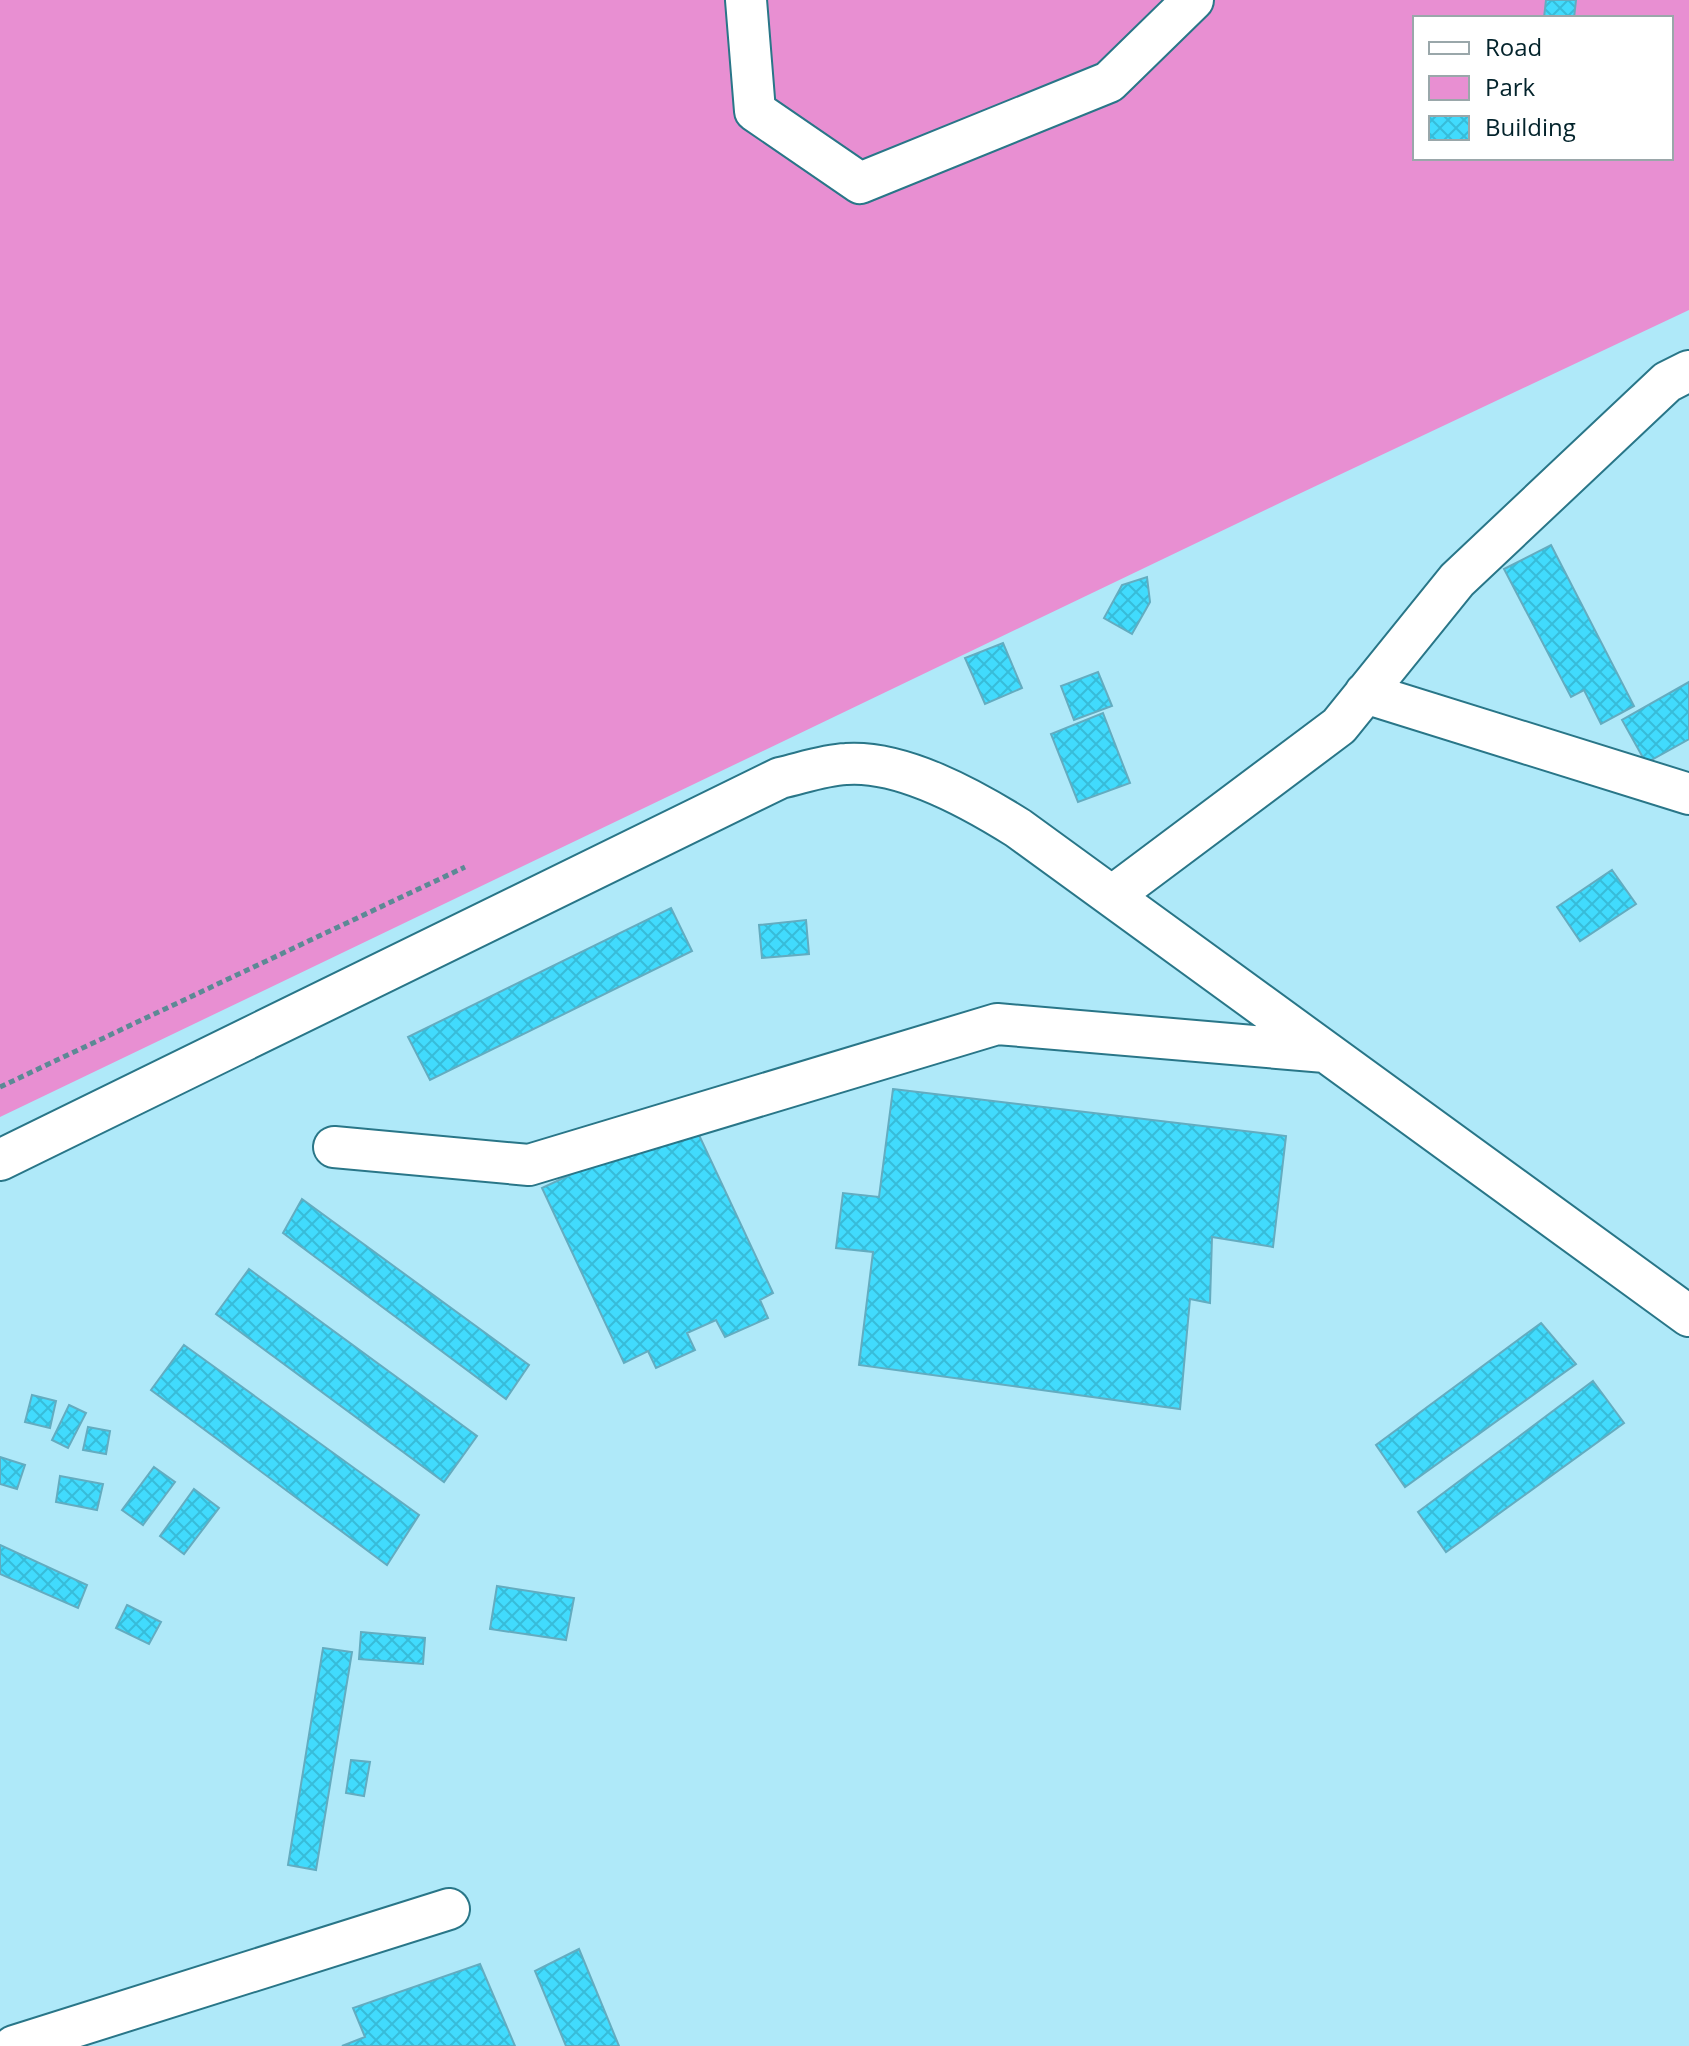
<svg xmlns="http://www.w3.org/2000/svg" width="1689" height="2046" font-family="'Open Sans',sans-serif">
<style>
.green{fill:#e88fd2;fill-rule:evenodd}
.building{fill:url(#building-cross-hatch);stroke:#63acc0;stroke-width:2}
.lines{fill:none;stroke-linecap:round;stroke-linejoin:round}
.minor-casing{stroke:#297688;stroke-width:44}
.path{stroke:#5c8995;stroke-width:5;stroke-dasharray:6 4;stroke-linecap:butt}
.minor{stroke:#fff;stroke-width:40}
</style>
<defs>
<pattern id="building-cross-hatch" width="8" height="8" patternUnits="userSpaceOnUse" patternTransform="scale(2)"><rect width="8" height="8" fill="#41dbfd"/><path d="M0 0l8 8M0 8l8-8" fill="none" stroke="#37bcd9"/></pattern>
</defs>
<rect width="100%" height="100%" fill="#afe9f9"/>
<!-- green -->
<path class="green" d="M 0,0 L 1689,0 L 1689,310 L 1284,501 L 0,1117 ZM 1415,18 L 1671,18 L 1671,158 L 1415,158 Z"/>
<!-- building -->
<path class="building" d="M 1546,0 L 1576,0 L 1574,18 L 1544,18 Z
M 1551,545 L 1634,706 L 1601,724 L 1584,690 L 1571,697 L 1504,569 Z
M 1147,577 L 1150,602 L 1132,634 L 1104,618 L 1122,585 Z
M 1003,643 L 1022,688 L 985,704 L 965,658 Z
M 1098,672 L 1112,706 L 1074,720 L 1061,686 Z
M 1689,682 L 1689,739 L 1646,763 L 1622,720 Z
M 1103,713 L 1130,783 L 1078,802 L 1051,734 Z
M 1612,870 L 1636,904 L 1580,941 L 1557,907 Z
M 671,908 L 692,951 L 430,1080 L 408,1037 Z
M 806,920 L 809,954 L 762,958 L 759,925 Z
M 893,1089 L 1286,1136 L 1273,1247 L 1212,1237 L 1210,1303 L 1190,1299 L 1180,1409 L 859,1365 L 873,1252 L 836,1248 L 843,1193 L 879,1197 Z
M 691,1118 L 773,1293 L 760,1300 L 768,1318 L 725,1337 L 716,1320 L 687,1333 L 695,1350 L 656,1368 L 648,1351 L 624,1363 L 542,1188 Z
M 302,1199 L 529,1365 L 506,1399 L 283,1233 Z
M 249,1269 L 477,1436 L 444,1482 L 216,1314 Z
M 1541,1323 L 1576,1364 L 1405,1487 L 1376,1445 Z
M 184,1345 L 419,1515 L 387,1565 L 151,1390 Z
M 1593,1381 L 1624,1423 L 1446,1552 L 1418,1512 Z
M 32,1395 L 56,1401 L 50,1428 L 25,1422 Z
M 69,1405 L 86,1413 L 68,1448 L 52,1440 Z
M 88,1427 L 110,1431 L 106,1454 L 83,1450 Z
M 0,1457 L 25,1465 L 17,1489 L 0,1484 Z
M 154,1467 L 175,1482 L 143,1525 L 122,1510 Z
M 60,1476 L 103,1484 L 97,1510 L 56,1502 Z
M 194,1489 L 219,1508 L 184,1554 L 160,1536 Z
M 0,1545 L 87,1585 L 78,1608 L 0,1574 Z
M 497,1586 L 574,1598 L 566,1640 L 490,1629 Z
M 127,1605 L 161,1622 L 149,1644 L 116,1628 Z
M 361,1632 L 425,1638 L 423,1664 L 359,1659 Z
M 323,1648 L 352,1652 L 316,1870 L 288,1865 Z
M 351,1760 L 370,1762 L 364,1796 L 346,1793 Z
M 579,1949 L 619,2046 L 566,2046 L 535,1971 Z
M 480,1964 L 515,2046 L 342,2046 L 365,2037 L 353,2008 Z"/>
<g class="lines">
<defs>
<path id="minor" d="M 746,0 L 755,111 L 860,183 L 1109,82 L 1193,0
M 1365,693 L 1689,794
M 1112,896 L 1339,726 L 1457,580 L 1667,382 L 1689,371
M 334,1147 L 529,1165 L 997,1024 L 1325,1052
M 0,1160 L 780,778 C 802,773 824,765 846,764 C 902,760 972,799 1018,828 L 1689,1316
M 14,2046 L 449,1909"/>
</defs>
<!-- minor casing -->
<use href="#minor" class="minor-casing"/>
<!-- path -->
<path class="path" d="M 0,1087 L 465,867"/>
<!-- minor -->
<use href="#minor" class="minor"/>
</g>
<!-- legend -->
<rect x="1413" y="16" width="260" height="144" fill="#ffffff" stroke="#9aa7aa" stroke-width="2"/>
<rect x="1429" y="42" width="40" height="12" fill="#ffffff" stroke="#9aa7aa" stroke-width="2"/>
<text x="1485" y="56" font-size="24" fill="#03232b">Road</text>
<rect x="1429" y="76" width="40" height="24" fill="#e88fd2" stroke="#9aa7aa" stroke-width="2"/>
<text x="1485" y="96" font-size="24" fill="#03232b">Park</text>
<rect x="1429" y="116" width="40" height="24" fill="url(#building-cross-hatch)" stroke="#9aa7aa" stroke-width="2"/>
<text x="1485" y="136" font-size="24" fill="#03232b">Building</text>
</svg>
